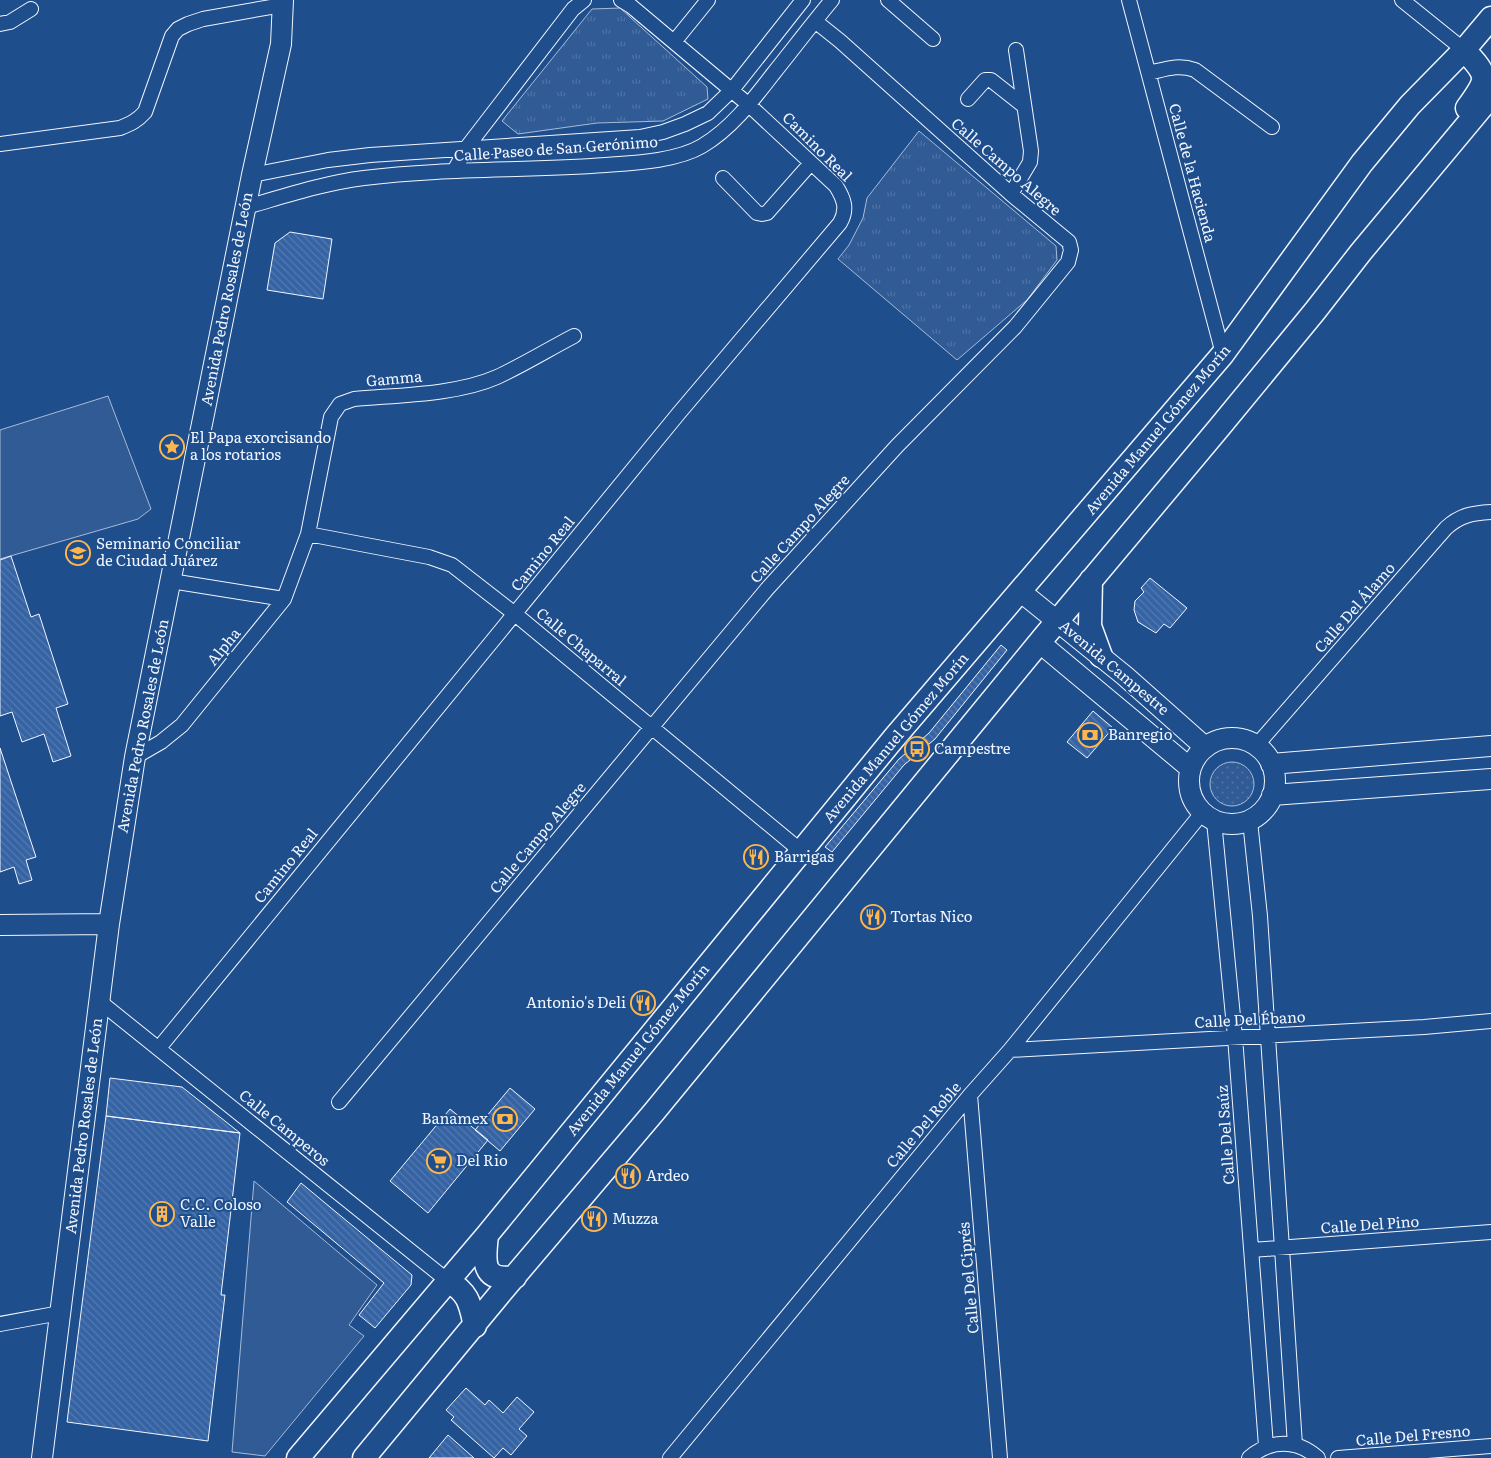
<svg xmlns="http://www.w3.org/2000/svg" width="1491" height="1458" font-family="Literata,serif">
<style>
.built{fill:#305b95;stroke:#a8bbd7}
.park{fill:url(#park-tufts);stroke:#a8bbd7}
.garden{fill:url(#garden-dots);stroke:#a8bbd7}
.building{fill:url(#building-back-hatch);stroke:#f2f6ff}
.lines{fill:none;stroke-linecap:round;stroke-linejoin:round}
.street-casing{stroke:#f2f6ff;stroke-width:16}
.secondary-casing{stroke:#f2f6ff;stroke-width:22}
.primary-casing{stroke:#f2f6ff;stroke-width:25}
.street{stroke:#1f4e8c;stroke-width:14}
.secondary{stroke:#1f4e8c;stroke-width:20}
.primary{stroke:#1f4e8c;stroke-width:22}
.labels{text-anchor:middle;stroke-width:4;stroke-linejoin:round;paint-order:stroke}
.street-label{font-size:15px;fill:#f2f6ff;stroke:#1f4e8c}
.poi-label{font-size:15px;fill:#f2f6ff;stroke:#1f4e8c;text-anchor:start}
</style>
<defs>
<pattern id="park-tufts" width="24" height="20" patternUnits="userSpaceOnUse" patternTransform="scale(1.25)"><rect width="24" height="20" fill="#305b95"/><path d="M3 7l-1-3M5 7V3M7 7l1-3M15 17l-1-3M17 17v-4M19 17l1-3" fill="none" stroke="#4e73a5"/></pattern>
<pattern id="garden-dots" width="8" height="8" patternUnits="userSpaceOnUse" patternTransform="scale(1.25)"><rect width="8" height="8" fill="#305b95"/><path d="M2 2h.1M6 6h.1" fill="none" stroke="#4e73a5" stroke-width="1.8" stroke-linecap="round"/></pattern>
<pattern id="building-back-hatch" width="6" height="6" patternUnits="userSpaceOnUse" patternTransform="scale(1.25)"><rect width="6" height="6" fill="#3563a3"/><path d="M-1 5l2 2M0 0l6 6M5-1l2 2" fill="none" stroke="#537ab1"/></pattern>
</defs>
<rect width="100%" height="100%" fill="#1f4e8c"/>
<!-- built -->
<path class="built" d="M 108,396 L 151,509 L 138,519 L 0,559 L 0,430 Z
M 254,1181 L 377,1285 L 349,1325 L 364,1336 L 265,1456 L 232,1452 Z"/>
<!-- park -->
<path class="park" d="M 620,8 L 707,87 L 708,99 L 663,121 L 597,123 L 518,134 L 502,121 L 592,9 Z
M 919,131 L 1056,246 L 1057,260 L 1027,300 L 957,360 L 838,259 L 849,245 L 863,218 L 867,198 Z"/>
<!-- garden -->
<path class="garden" d="M1210 784a22 22 0 1 1 44 0a22 22 0 1 1-44 0Z"/>
<!-- building -->
<path class="building" d="M 290,232 L 332,239 L 323,299 L 267,290 L 275,243 Z
M 11,556 L 31,617 L 39,614 L 68,704 L 56,708 L 71,756 L 53,762 L 44,734 L 22,742 L 12,712 L 0,716 L 0,560 Z
M 1150,578 L 1187,608 L 1170,628 L 1164,624 L 1156,633 L 1138,622 L 1134,610 L 1135,601 L 1144,592 L 1141,588 Z
M 1001,645 L 1007,650 L 935,739 L 904,765 L 832,852 L 825,847 L 899,759 L 929,733 Z
M 1093,711 L 1113,728 L 1087,758 L 1067,742 Z
M 0,748 L 36,857 L 26,860 L 32,880 L 19,884 L 14,867 L 0,872 Z
M 110,1078 L 182,1087 L 240,1133 L 106,1116 Z
M 510,1088 L 535,1109 L 500,1151 L 475,1130 Z
M 450,1109 L 488,1140 L 428,1213 L 390,1181 Z
M 106,1116 L 240,1133 L 221,1295 L 225,1295 L 208,1441 L 67,1422 Z
M 301,1183 L 412,1275 L 411,1285 L 375,1328 L 359,1315 L 384,1283 L 287,1202 Z
M 466,1388 L 485,1405 L 489,1400 L 503,1413 L 517,1397 L 534,1412 L 519,1429 L 527,1436 L 511,1455 L 503,1448 L 494,1458 L 451,1420 L 454,1417 L 446,1410 Z
M 448,1435 L 474,1458 L 429,1458 Z"/>
<g class="lines">
<defs>
<path id="street" d="M 888,0 L 933,39
M 1129,0 L 1223,354
M 1402,0 L 1464,50
M 0,24 L 10,22 L 31,9
M 674,42 L 708,0
M 1149,73 C 1166,69 1178,64 1195,70 L 1272,127
M 968,99 L 985,80 L 991,80 L 1024,106
M 0,144 L 120,128 C 130,124 137,121 145,112 L 172,36 L 178,29 L 188,24 L 203,19 L 282,5
M 454,171 L 467,147 L 573,9 L 584,0
M 252,175 L 328,160 L 370,155 L 640,137 L 663,132 L 685,124 L 708,113 L 732,90 L 803,0
M 723,178 L 757,213 L 762,214 L 767,213 L 811,163
M 1011,194 L 1030,162 L 1031,151 L 1016,50
M 246,207 C 285,196 324,183 364,178 C 444,168 525,171 606,165 C 634,163 677,161 702,146 C 731,129 753,100 773,74 C 793,49 812,24 832,0
M 308,534 L 429,557 L 452,565 L 515,614 L 801,851
M 171,581 L 284,599
M 1256,746 L 1446,528 C 1460,515 1473,513 1491,512
M 135,757 L 161,742 L 182,725 L 284,599 L 308,534 L 331,417 L 340,404 L 354,399 C 398,395 456,395 497,377 C 523,365 549,349 574,336
M 1214,821 L 1235,1037 L 1266,1446
M 1250,821 L 1260,916 L 1295,1445
M 99,1001 L 448,1281
M 159,1048 L 679,413 L 840,223 C 848,209 844,199 836,186 L 749,105 L 631,6 L 621,0
M 1010,1050 L 1424,1027 L 1491,1021
M 970,1095 L 1000,1458
M 339,1102 L 767,589 L 897,446 L 1015,327 L 1068,262 L 1071,250 L 1069,242 L 1011,194 L 840,41 L 815,21
M 1251,1250 L 1491,1232
M 0,1324 L 60,1313
M 670,1458 L 970,1095 L 1010,1050 L 1202,813
M 1249,1458 C 1270,1439 1297,1439 1318,1458
M 1338,1458 L 1491,1446"/>
<path id="secondary" d="M 1020,591 L 1125,676 L 1205,747
M 1040,643 L 1190,768
M1189 781a43 43 0 1 1 86 0a43 43 0 1 1-86 0Z
M 1271,764 L 1491,746
M 1272,795 L 1491,779
M 0,925 L 109,924
M 42,1458 L 109,924 L 135,757 L 252,175 L 281,44 L 283,0"/>
<path id="primary" d="M 1464,50 C 1490,77 1488,79 1467,108
M 1091,580 L 1090,626 L 1101,656
M 487,1235 C 484,1261 481,1282 515,1277
M 448,1281 C 469,1293 470,1304 475,1326
M 298,1458 L 487,1235 L 894,738 L 1223,354 L 1362,163 L 1410,105 L 1464,50 L 1491,18
M 364,1458 L 503,1290 L 654,1112 L 1043,638 L 1218,429 L 1315,311 L 1361,252 L 1491,96"/>
</defs>
<!-- street casing -->
<use href="#street" class="street-casing"/>
<!-- secondary casing -->
<use href="#secondary" class="secondary-casing"/>
<!-- primary casing -->
<use href="#primary" class="primary-casing"/>
<!-- street -->
<use href="#street" class="street"/>
<!-- secondary -->
<use href="#secondary" class="secondary"/>
<!-- primary -->
<use href="#primary" class="primary"/>
</g>
<!-- icons -->
<defs>
<symbol id="sight-ring" viewBox="-11 -11 22 22"><circle r="9.5" fill="#1f4e8c" stroke="#ffb74d" stroke-width="1.5"/><path d="M0-6L1.8-2.2L6-1.7L2.9 1.2L3.7 5.4L0 3.3L-3.7 5.4L-2.9 1.2L-6-1.7L-1.8-2.2Z" fill="#ffb74d"/></symbol>
<symbol id="school-ring" viewBox="-11 -11 22 22"><circle r="9.5" fill="#1f4e8c" stroke="#ffb74d" stroke-width="1.5"/><path d="M0-5L7-2L0 1L-7-2ZM-4 1L0 2.5L4 1V4Q0 6-4 4Z" fill="#ffb74d"/></symbol>
<symbol id="bank-ring" viewBox="-11 -11 22 22"><circle r="9.5" fill="#1f4e8c" stroke="#ffb74d" stroke-width="1.5"/><path d="M-6-4H6V4H-6ZM0-2.3a2.3 2.3 0 1 0 0 4.6a2.3 2.3 0 1 0 0-4.6Z" fill="#ffb74d"/></symbol>
<symbol id="bus-ring" viewBox="-11 -11 22 22"><circle r="9.5" fill="#1f4e8c" stroke="#ffb74d" stroke-width="1.5"/><path d="M-5-6H5V4H4V6H2V4H-2V6H-4V4H-5ZM-3.5-4V0h7V-4ZM-3.5 1.2v1.5H-2V1.2ZM2 1.2v1.5H3.5V1.2Z" fill="#ffb74d"/></symbol>
<symbol id="restaurant-ring" viewBox="-11 -11 22 22"><circle r="9.5" fill="#1f4e8c" stroke="#ffb74d" stroke-width="1.5"/><path d="M-5-6h1v4h1v-4h1v4h1v-4h1v5L-1.5 .5V6h-2V.5L-5-1ZM5-6V6H3V1.5H1.5Q1.5-4 5-6Z" fill="#ffb74d"/></symbol>
<symbol id="supermarket-ring" viewBox="-11 -11 22 22"><circle r="9.5" fill="#1f4e8c" stroke="#ffb74d" stroke-width="1.5"/><path d="M-6-5.5h2.5l.6 2H6L4.5 2H-2.5L-4.4-4H-6ZM-1.5 3.2a1.3 1.3 0 1 0 .1 0ZM3 3.2a1.3 1.3 0 1 0 .1 0Z" fill="#ffb74d"/></symbol>
<symbol id="building-ring" viewBox="-11 -11 22 22"><circle r="9.5" fill="#1f4e8c" stroke="#ffb74d" stroke-width="1.5"/><path d="M-4-6H4V6H1V3H-1V6H-4ZM-2.5-4.3h1.7v1.8h-1.7ZM.8-4.3h1.7v1.8H.8ZM-2.5-1h1.7V.8h-1.7ZM.8-1h1.7V.8H.8Z" fill="#ffb74d"/></symbol>
</defs>
<g fill-rule="evenodd">
<use href="#sight-ring" x="158" y="433" width="28" height="28"/>
<use href="#school-ring" x="64" y="539" width="28" height="28"/>
<use href="#bank-ring" x="1076" y="721" width="28" height="28"/>
<use href="#bus-ring" x="903" y="735" width="28" height="28"/>
<use href="#restaurant-ring" x="742" y="843" width="28" height="28"/>
<use href="#restaurant-ring" x="859" y="903" width="28" height="28"/>
<use href="#restaurant-ring" x="629" y="989" width="28" height="28"/>
<use href="#bank-ring" x="491" y="1105" width="28" height="28"/>
<use href="#supermarket-ring" x="425" y="1147" width="28" height="28"/>
<use href="#restaurant-ring" x="614" y="1162" width="28" height="28"/>
<use href="#building-ring" x="148" y="1200" width="28" height="28"/>
<use href="#restaurant-ring" x="580" y="1205" width="28" height="28"/>
</g>
<g class="labels">
<!-- street labels -->
<g class="street-label">
<text transform="translate(817 147) rotate(45)" y="5">Camino Real</text>
<text transform="translate(556 149) rotate(-4)" y="5">Calle Paseo de San Gerónimo</text>
<text transform="translate(1006 167) rotate(41)" y="5">Calle Campo Alegre</text>
<text transform="translate(1192 173) rotate(75)" y="5">Calle de la Hacienda</text>
<text transform="translate(227 299) rotate(-79)" y="5">Avenida Pedro Rosales de León</text>
<text transform="translate(394 379) rotate(-5)" y="5">Gamma</text>
<text transform="translate(1158 430) rotate(-50)" y="5">Avenida Manuel Gómez Morín</text>
<text transform="translate(800 529) rotate(-48)" y="5">Calle Campo Alegre</text>
<text transform="translate(543 554) rotate(-51)" y="5">Camino Real</text>
<text transform="translate(1355 608) rotate(-49)" y="5">Calle Del Álamo</text>
<text transform="translate(224 647) rotate(-51)" y="5">Alpha</text>
<text transform="translate(581 647) rotate(40)" y="5">Calle Chaparral</text>
<text transform="translate(1114 668) rotate(40)" y="5">Avenida Campestre</text>
<text transform="translate(143 726) rotate(-79)" y="5">Avenida Pedro Rosales de León</text>
<text transform="translate(896 738) rotate(-50)" y="5">Avenida Manuel Gómez Morín</text>
<text transform="translate(538 838) rotate(-50)" y="5">Calle Campo Alegre</text>
<text transform="translate(286 866) rotate(-51)" y="5">Camino Real</text>
<text transform="translate(1250 1020) rotate(-3)" y="5">Calle Del Ébano</text>
<text transform="translate(638 1050) rotate(-51)" y="5">Avenida Manuel Gómez Morín</text>
<text transform="translate(924 1125) rotate(-50)" y="5">Calle Del Roble</text>
<text transform="translate(84 1126) rotate(-83)" y="5">Avenida Pedro Rosales de León</text>
<text transform="translate(284 1128) rotate(39)" y="5">Calle Camperos</text>
<text transform="translate(1226 1135) rotate(-94)" y="5">Calle Del Saúz</text>
<text transform="translate(1370 1225) rotate(-4)" y="5">Calle Del Pino</text>
<text transform="translate(969 1278) rotate(-95)" y="5">Calle Del Ciprés</text>
<text transform="translate(1413 1436) rotate(-5)" y="5">Calle Del Fresno</text>
</g>
<!-- poi labels -->
<g class="poi-label">
<text x="190" y="443">El Papa exorcisando<tspan x="190" dy="17">a los rotarios</tspan></text>
<text x="96" y="549">Seminario Conciliar<tspan x="96" dy="17">de Ciudad Juárez</tspan></text>
<text x="1108" y="740">Banregio</text>
<text x="934" y="754">Campestre</text>
<text x="774" y="862">Barrigas</text>
<text x="890" y="922">Tortas Nico</text>
<text x="626" y="1008" text-anchor="end">Antonio's Deli</text>
<text x="488" y="1124" text-anchor="end">Banamex</text>
<text x="456" y="1166">Del Rio</text>
<text x="646" y="1181">Ardeo</text>
<text x="180" y="1210">C.C. Coloso<tspan x="180" dy="17">Valle</tspan></text>
<text x="612" y="1224">Muzza</text>
</g>
</g>
</svg>
